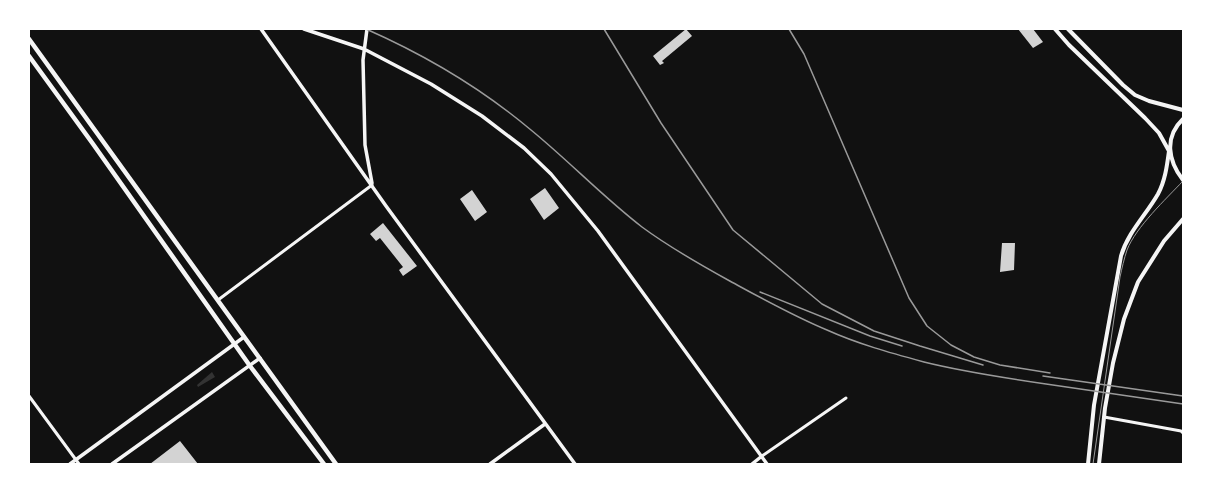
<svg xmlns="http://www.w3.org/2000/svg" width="1212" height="493" font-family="Bitter,serif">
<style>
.water{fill:#333}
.building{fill:#d3d3d3}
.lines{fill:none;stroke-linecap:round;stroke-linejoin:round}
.minor{stroke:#f5f5f5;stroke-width:3}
.tertiary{stroke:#f5f5f5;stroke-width:3.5}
.secondary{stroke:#f5f5f5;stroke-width:4}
.primary{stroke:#f5f5f5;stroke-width:4.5}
.tram{stroke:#9a9a9a;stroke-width:1}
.rail{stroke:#9a9a9a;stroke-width:1.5}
</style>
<rect width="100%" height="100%" fill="#111"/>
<!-- water -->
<path class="water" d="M 212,372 L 215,377 L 198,387 L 197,385 Z"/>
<!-- building -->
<path class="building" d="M 686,29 L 692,36 L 662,61 L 664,63 L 660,65 L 653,56 Z
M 1018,29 L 1033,29 L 1043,42 L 1033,48 Z
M 545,188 L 559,208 L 544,220 L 530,199 Z
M 472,190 L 487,212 L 475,221 L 460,199 Z
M 383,223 L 417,266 L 403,276 L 399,270 L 403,267 L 380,238 L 376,241 L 370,234 Z
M 1002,243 L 1015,243 L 1014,270 L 1000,272 Z
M 180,441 L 198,464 L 150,464 Z"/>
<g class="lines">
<!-- minor -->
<path class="minor" d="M 218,300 L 372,185
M 29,396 L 79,464
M 1104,417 L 1181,431 L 1183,433
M 762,456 L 846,398"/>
<!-- tertiary -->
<path class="tertiary" d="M 261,29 L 386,206 L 575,464
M 304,29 L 364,49 L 431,84 L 482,116 L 524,148 L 551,174 L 598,231 L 767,464
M 367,29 L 363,60 L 365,145 L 372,183
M 70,464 L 244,337
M 112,464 L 260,358
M 490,464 L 545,424
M 752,464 L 762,456"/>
<!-- secondary -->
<path class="secondary" d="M 1055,29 L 1069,45 L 1145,118 L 1159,133 L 1169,151 C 1167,166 1165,181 1158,194 C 1146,215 1128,232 1121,256 L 1094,405 L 1088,464
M 1068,29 L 1123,85 L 1135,95 L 1149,101 L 1183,110
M 1183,119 C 1164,137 1168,161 1183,180
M 1099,464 L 1105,408 L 1113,363 L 1124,319 L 1138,282 L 1164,241 L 1183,219"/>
<!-- primary -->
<path class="primary" d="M 29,39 L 336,464
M 29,56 L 93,144 L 250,366 L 324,464"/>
<!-- tram -->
<path class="tram" d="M 1093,464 L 1120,277 C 1122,268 1124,259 1127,250 C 1136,227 1166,199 1183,181"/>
<!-- rail -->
<path class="rail" d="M 366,29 C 425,55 481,88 531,130 C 569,161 603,197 642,227 C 669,247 699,264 728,280 C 761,298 793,316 827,330 C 858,344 891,353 924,362 C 964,372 1005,378 1046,384 C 1092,391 1137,397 1183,404
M 604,29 L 661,123 L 733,230 L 822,304 L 874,331 L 920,346 L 983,365
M 789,29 L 804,54 L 909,298 L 927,326 L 951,345 L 974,357 L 1000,365 L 1050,373
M 760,292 L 870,336 L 902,346
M 1043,376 L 1183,396"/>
</g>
<!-- border -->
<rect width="1212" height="493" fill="none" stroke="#ffffff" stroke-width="60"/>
</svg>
